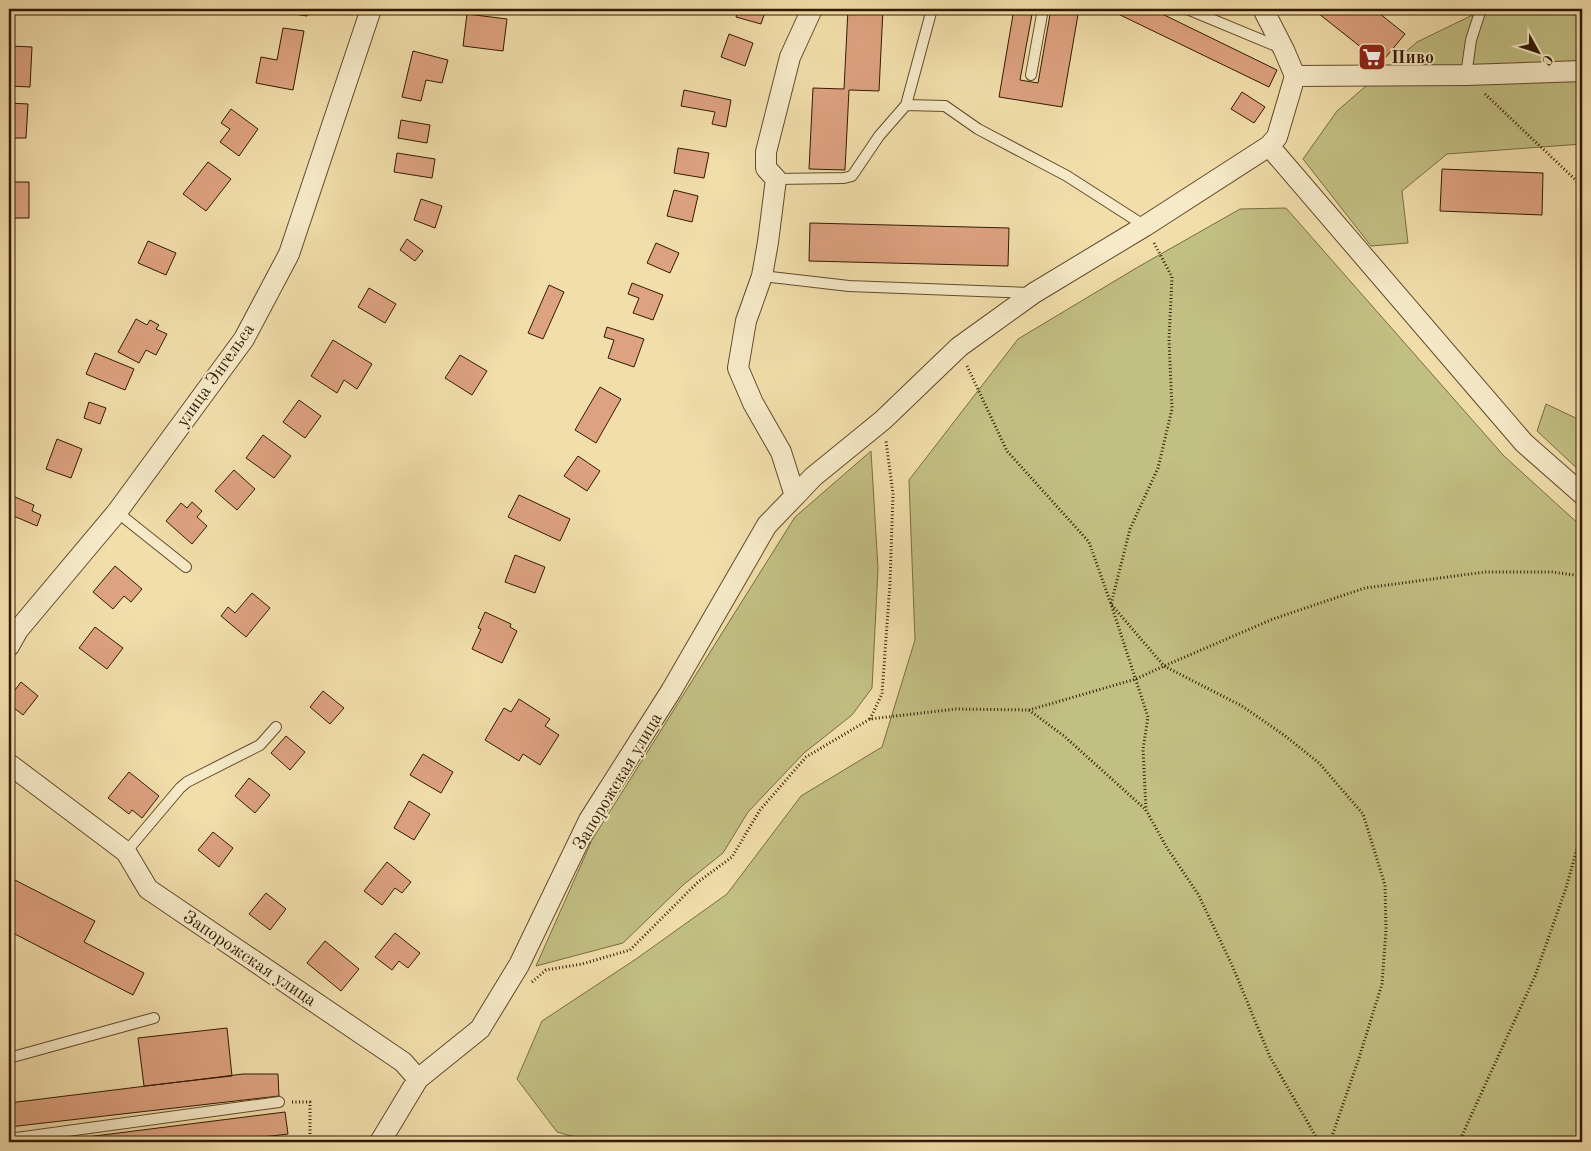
<svg xmlns="http://www.w3.org/2000/svg" width="1591" height="1151" font-family="'Old Standard TT',serif">
<style>
.green{fill:#c2bf83;stroke:#7a6c42}
.building{fill:#dda280;stroke:#321a00}
.lines{fill:none;stroke-linecap:round;stroke-linejoin:round}
.lane-casing{stroke:#624b2b;stroke-width:12}
.street-casing{stroke:#624b2b;stroke-width:22}
.path{stroke:#321a00;stroke-width:3;stroke-dasharray:1 2.5;stroke-linecap:butt}
.lane{stroke:#f6eac8;stroke-width:10}
.street{stroke:#f6eac8;stroke-width:20}
.labels{text-anchor:middle;stroke-width:4;stroke-linejoin:round;paint-order:stroke}
.poi-label{font-size:18px;font-weight:bold;fill:#321a00;stroke:#f6eac8;text-anchor:start}
.street-label{font-size:18px;fill:#321a00;stroke:#f6eac8}
</style>
<rect width="100%" height="100%" fill="#f1deab"/>
<filter id="stains"><feTurbulence type="fractalNoise" baseFrequency=".004" numOctaves="4"/><feColorMatrix values="0 0 0 0 .2 0 0 0 0 .09 0 0 0 0 .02 0 0 0 .5 -.17"/></filter>
<radialGradient id="worn" r=".72"><stop offset=".6" stop-color="#630" stop-opacity="0"/><stop offset="1" stop-color="#630" stop-opacity=".3"/></radialGradient>
<!-- green -->
<path class="green" d="M 1485,9 L 1582,9 L 1582,144 L 1447,154 L 1402,191 L 1408,243 L 1371,246 L 1303,159 L 1337,111 L 1417,42 Z
M 1286,208 L 1504,456 L 1582,527 L 1582,1142 L 593,1142 L 557,1132 L 517,1079 L 542,1021 L 636,959 L 727,894 L 801,796 L 882,747 L 915,640 L 909,480 L 1018,339 L 1138,267 L 1240,209 Z
M 1546,404 L 1582,421 L 1582,473 L 1537,431 Z
M 871,451 L 878,569 L 872,688 L 852,715 L 804,753 L 748,812 L 723,853 L 683,885 L 623,943 L 536,966 L 592,840 L 795,517 Z"/>
<!-- building -->
<path class="building" d="M 268,9 L 308,9 L 307,16 L 268,10 Z
M 738,9 L 766,9 L 761,24 L 736,17 Z
M 848,9 L 883,9 L 879,91 L 849,90 L 845,170 L 809,169 L 813,88 L 844,89 Z
M 1014,9 L 1033,9 L 1020,80 L 1038,83 L 1051,9 L 1079,9 L 1062,107 L 999,97 Z
M 1115,9 L 1152,9 L 1277,70 L 1269,87 L 1114,12 Z
M 1315,9 L 1374,9 L 1405,34 L 1381,63 L 1314,10 Z
M 467,14 L 507,19 L 503,51 L 463,46 Z
M 283,28 L 304,31 L 293,90 L 256,83 L 261,57 L 277,60 Z
M 729,34 L 753,43 L 745,66 L 721,57 Z
M 10,46 L 32,47 L 30,87 L 9,86 Z
M 413,51 L 448,60 L 442,83 L 426,80 L 421,101 L 402,97 Z
M 684,90 L 731,100 L 726,127 L 712,124 L 715,112 L 681,106 Z
M 1242,92 L 1265,107 L 1254,123 L 1231,109 Z
M 9,103 L 28,104 L 26,138 L 9,138 Z
M 231,109 L 258,129 L 239,156 L 220,142 L 230,129 L 221,123 Z
M 401,120 L 430,125 L 427,143 L 398,138 Z
M 678,148 L 709,153 L 704,178 L 674,173 Z
M 397,153 L 435,159 L 432,178 L 394,172 Z
M 208,162 L 231,179 L 206,211 L 183,194 Z
M 1442,169 L 1543,173 L 1542,215 L 1440,211 Z
M 9,182 L 29,182 L 29,218 L 9,218 Z
M 674,190 L 698,196 L 692,222 L 667,216 Z
M 421,199 L 442,206 L 435,228 L 414,220 Z
M 810,223 L 1009,228 L 1008,266 L 809,261 Z
M 407,239 L 423,251 L 415,261 L 400,250 Z
M 148,241 L 176,253 L 166,275 L 138,263 Z
M 656,243 L 679,253 L 670,273 L 647,263 Z
M 632,283 L 663,295 L 653,320 L 633,313 L 639,298 L 628,294 Z
M 549,285 L 564,292 L 543,339 L 528,333 Z
M 369,288 L 396,304 L 385,323 L 358,307 Z
M 136,319 L 147,325 L 150,320 L 159,325 L 156,329 L 167,334 L 156,355 L 146,350 L 139,363 L 118,352 Z
M 607,327 L 644,339 L 634,367 L 608,358 L 614,340 L 604,337 Z
M 333,340 L 372,364 L 357,389 L 344,380 L 337,393 L 311,376 Z
M 95,353 L 134,369 L 125,390 L 86,374 Z
M 460,355 L 487,371 L 472,395 L 445,378 Z
M 600,387 L 621,399 L 596,443 L 575,430 Z
M 299,400 L 321,416 L 305,438 L 283,422 Z
M 89,402 L 106,408 L 100,424 L 84,418 Z
M 263,435 L 291,456 L 274,478 L 246,458 Z
M 57,439 L 82,449 L 71,478 L 46,469 Z
M 578,456 L 600,471 L 587,491 L 564,476 Z
M 234,470 L 255,489 L 237,510 L 215,491 Z
M 519,495 L 570,519 L 560,541 L 508,517 Z
M 15,497 L 34,505 L 32,511 L 41,515 L 37,526 L 9,514 Z
M 192,502 L 202,511 L 197,517 L 207,526 L 192,544 L 166,521 L 181,503 L 187,508 Z
M 515,555 L 545,567 L 535,593 L 505,582 Z
M 115,566 L 142,589 L 131,602 L 124,596 L 113,609 L 93,592 Z
M 252,593 L 270,608 L 246,637 L 221,616 L 228,607 L 235,613 Z
M 485,612 L 511,624 L 510,627 L 517,631 L 502,663 L 472,649 L 481,629 L 478,628 Z
M 95,627 L 123,648 L 107,669 L 79,648 Z
M 21,682 L 38,696 L 23,715 L 9,704 L 9,698 Z
M 323,691 L 344,708 L 330,724 L 310,707 Z
M 519,699 L 550,719 L 545,726 L 559,735 L 540,765 L 523,754 L 519,761 L 485,740 L 504,708 L 511,712 Z
M 286,736 L 305,752 L 290,770 L 271,753 Z
M 423,754 L 453,772 L 441,793 L 410,775 Z
M 129,772 L 159,796 L 142,818 L 132,810 L 129,814 L 108,798 Z
M 249,778 L 270,795 L 255,813 L 235,796 Z
M 409,801 L 430,814 L 414,840 L 394,828 Z
M 213,832 L 233,848 L 219,867 L 198,850 Z
M 387,862 L 411,882 L 402,893 L 395,888 L 382,905 L 364,891 Z
M 9,877 L 95,921 L 84,942 L 144,973 L 133,995 L 9,931 Z
M 266,893 L 286,909 L 270,930 L 249,914 Z
M 395,933 L 420,953 L 408,968 L 399,961 L 392,970 L 375,957 Z
M 325,941 L 359,969 L 341,991 L 307,963 Z
M 227,1028 L 232,1076 L 144,1086 L 138,1038 Z
M 243,1074 L 278,1074 L 279,1096 L 9,1127 L 9,1103 Z
M 285,1112 L 288,1134 L 221,1142 L 47,1142 Z"/>
<g class="lines">
<defs>
<path id="lane" d="M 1187,9 L 1281,48
M 1031,75 L 1043,9
M 1466,75 L 1471,40 L 1481,9
M 906,105 L 945,106 L 978,129 L 1067,176 L 1145,226
M 776,179 L 844,178 L 852,176 L 879,136 L 906,105 L 932,9
M 762,276 L 849,286 L 1031,293
M 117,512 L 186,567
M 126,852 L 180,788 L 187,782 L 260,745 L 276,727
M 9,1058 L 154,1018
M 9,1139 L 279,1102"/>
<path id="street" d="M 1263,9 L 1284,50 L 1295,76 L 1277,137 L 1269,146 L 1524,443 L 1582,494
M 1295,76 L 1466,75 L 1582,71
M 795,496 L 813,477 L 883,420 L 959,347 L 1034,293 L 1145,226 L 1269,146
M 9,646 L 18,630 L 117,512 L 244,339 L 289,254 L 371,9
M 9,764 L 126,852 L 148,889 L 403,1062 L 418,1079
M 380,1142 L 418,1079 L 480,1029 L 519,965 L 589,820 L 671,691 L 767,525 L 795,496 L 781,452 L 753,403 L 738,368 L 746,321 L 762,276 L 768,242 L 776,179 L 766,168 L 766,152 L 790,57 L 812,9"/>
</defs>
<!-- lane casing -->
<use href="#lane" class="lane-casing"/>
<!-- street casing -->
<use href="#street" class="street-casing"/>
<!-- path -->
<path class="path" d="M 1485,94 L 1582,186
M 1154,243 L 1172,277 L 1169,339 L 1172,409 L 1158,468 L 1130,529 L 1111,604 L 1148,717 L 1143,749 L 1146,810 L 1167,848 L 1198,894 L 1232,965 L 1270,1057 L 1319,1142
M 967,366 L 1007,451 L 1089,542 L 1111,604 L 1164,666 L 1242,706 L 1284,735 L 1319,763 L 1363,814 L 1385,885 L 1386,930 L 1382,984 L 1359,1058 L 1330,1142
M 1029,710 L 1064,736 L 1145,809
M 870,719 L 882,694 L 890,583 L 893,494 L 886,441
M 532,982 L 546,970 L 582,964 L 630,950 L 698,882 L 732,857 L 760,810 L 806,757 L 870,719 L 956,709 L 1029,710 L 1136,679 L 1164,666 L 1273,619 L 1365,588 L 1485,572 L 1552,572 L 1582,576
M 292,1102 L 310,1102 L 310,1142
M 1459,1142 L 1535,976 L 1566,888 L 1582,831"/>
<!-- lane -->
<use href="#lane" class="lane"/>
<!-- street -->
<use href="#street" class="street"/>
</g>
<!-- icons -->
<defs>
<symbol id="supermarket-square" viewBox="-11 -11 22 22"><rect x="-9" y="-9" width="18" height="18" rx="4" fill="#8f2418" stroke="#f6eac8"/><path d="M-6-5.5h2.5l.6 2H6L4.5 2H-2.5L-4.4-4H-6ZM-1.5 3.2a1.3 1.3 0 1 0 .1 0ZM3 3.2a1.3 1.3 0 1 0 .1 0Z" fill="#fff"/></symbol>
</defs>
<g fill-rule="evenodd">
<use href="#supermarket-square" x="1356" y="41" width="32" height="32"/>
</g>
<g class="labels">
<!-- poi labels -->
<g class="poi-label">
<text x="1391" y="63">Пиво</text>
</g>
<!-- street labels -->
<g class="street-label">
<text transform="translate(215 375) rotate(-55)" y="6">улица Энгельса</text>
<text transform="translate(617 781) rotate(-59)" y="6">Запорожская улица</text>
<text transform="translate(250 958) rotate(34)" y="6">Запорожская улица</text>
</g>
</g>
<!-- margin -->
<rect width="1591" height="1151" fill="none" stroke="#f1deab" stroke-width="30"/>
<rect x="10" y="10" width="1571" height="1131" fill="none" stroke="#321a00" stroke-width="2.5"/>
<rect x="15" y="15" width="1561" height="1121" fill="none" stroke="#321a00"/>
<!-- north arrow -->
<g transform="translate(1538 52) rotate(130)" stroke="#f6eac8" stroke-width="4" paint-order="stroke">
<path d="M0-4L9 19L0 12L-9 19Z" fill="#321a00"/>
<text y="-8" font-size="14" font-weight="bold" text-anchor="middle" fill="#321a00">С</text>
</g>
<rect width="100%" height="100%" filter="url(#stains)"/>
<rect width="100%" height="100%" fill="url(#worn)"/>
</svg>
